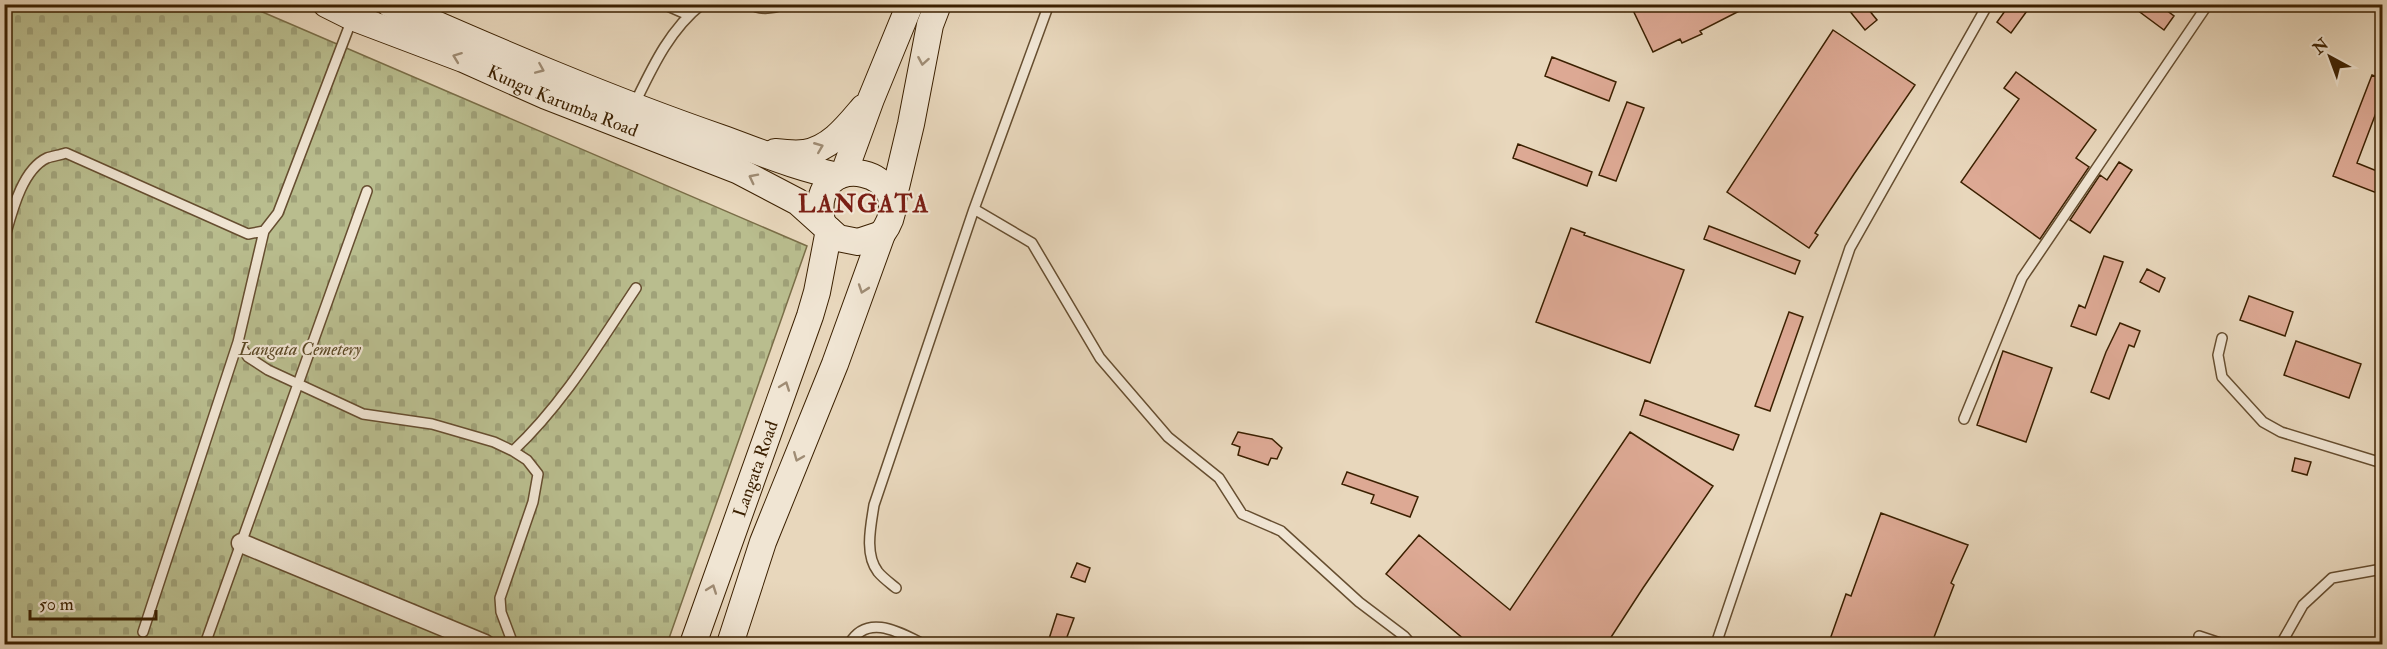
<svg xmlns="http://www.w3.org/2000/svg" width="2387" height="649" font-family="'IM FELL Double Pica',serif">
<style>
.cemetery{fill:url(#cemetery-stones);stroke:#7a6e48;stroke-width:1.5}
.building{fill:#dda994;stroke:#3b2001;stroke-width:1.5}
.lines{fill:none;stroke-linecap:round;stroke-linejoin:round}
.lane-casing{stroke:#664e30;stroke-width:12}
.street-casing{stroke:#664e30;stroke-width:21}
.secondary-casing{stroke:#3b2001;stroke-width:28}
.lane{stroke:#f0e5d3;stroke-width:9}
.street{stroke:#f0e5d3;stroke-width:18}
.secondary{stroke:#f0e5d3;stroke-width:26}
.oneway{stroke:#9f8c74}
.labels{text-anchor:middle;stroke-width:4.5;stroke-linejoin:round;paint-order:stroke}
.street-label{font-size:18px;fill:#3b2001;stroke:#f0e5d3}
.park-label{font-size:18px;font-style:italic;fill:#5a4724;stroke:#f0e5d3}
.district-label{font-size:24px;font-weight:bold;letter-spacing:1.5px;fill:#7a1f14;stroke:#f0e5d3}
</style>
<defs>
<pattern id="cemetery-stones" width="16" height="16" patternUnits="userSpaceOnUse" patternTransform="scale(1.5)"><rect width="16" height="16" fill="#b9bd8e"/><path d="M2 7V4a2 2 0 0 1 4 0v3zM10 15v-3a2 2 0 0 1 4 0v3z" fill="#a0a279"/></pattern>
</defs>
<rect width="100%" height="100%" fill="#e8d7bc"/>
<filter id="stains"><feTurbulence type="fractalNoise" baseFrequency=".00333" numOctaves="4"/><feColorMatrix values="0 0 0 0 .2 0 0 0 0 .09 0 0 0 0 .02 0 0 0 .5 -.17"/></filter>
<radialGradient id="worn" r=".72"><stop offset=".6" stop-color="#630" stop-opacity="0"/><stop offset="1" stop-color="#630" stop-opacity=".3"/></radialGradient>
<!-- cemetery -->
<path class="cemetery" d="M 4,5 L 246,5 L 807,246 L 667,644 L 5,644 Z"/>
<!-- building -->
<path class="building" d="M 1630,4 L 1753,4 L 1700,31 L 1702,34 L 1682,43 L 1680,39 L 1653,52 Z
M 1844,4 L 1864,4 L 1877,20 L 1865,30 Z
M 2010,4 L 2032,4 L 2011,33 L 1997,22 Z
M 2129,4 L 2158,4 L 2174,16 L 2164,30 Z
M 1833,30 L 1915,85 L 1854,174 L 1815,233 L 1818,235 L 1809,248 L 1727,192 Z
M 1552,57 L 1616,82 L 1609,101 L 1545,76 Z
M 2016,72 L 2096,130 L 2076,158 L 2089,167 L 2040,239 L 1961,182 L 2019,99 L 2004,88 Z
M 2372,75 L 2382,79 L 2382,97 L 2357,163 L 2382,173 L 2382,195 L 2333,176 Z
M 1627,102 L 1644,108 L 1616,181 L 1599,175 Z
M 1518,144 L 1592,172 L 1587,186 L 1513,158 Z
M 2119,162 L 2132,170 L 2090,233 L 2070,220 L 2100,175 L 2107,180 Z
M 1709,226 L 1800,261 L 1795,274 L 1704,239 Z
M 1571,228 L 1585,233 L 1584,235 L 1684,270 L 1650,363 L 1536,322 Z
M 2104,256 L 2123,262 L 2096,335 L 2071,326 L 2079,305 L 2085,308 Z
M 2147,269 L 2165,278 L 2159,292 L 2140,282 Z
M 2249,296 L 2293,312 L 2285,336 L 2240,320 Z
M 1789,312 L 1803,317 L 1770,411 L 1755,406 Z
M 2120,323 L 2140,331 L 2134,347 L 2129,345 L 2109,399 L 2091,392 L 2106,352 Z
M 2296,341 L 2361,364 L 2349,398 L 2284,375 Z
M 2003,351 L 2052,368 L 2026,442 L 1977,425 Z
M 1645,400 L 1739,435 L 1733,450 L 1640,415 Z
M 1238,432 L 1272,439 L 1282,448 L 1277,459 L 1271,458 L 1268,465 L 1238,455 L 1240,447 L 1232,444 Z
M 1630,432 L 1713,486 L 1643,588 L 1606,645 L 1471,645 L 1386,574 L 1419,535 L 1510,610 Z
M 2295,458 L 2311,462 L 2307,475 L 2292,471 Z
M 1347,472 L 1418,497 L 1410,517 L 1371,503 L 1374,495 L 1342,484 Z
M 1881,513 L 1968,545 L 1951,583 L 1954,585 L 1931,645 L 1828,645 L 1846,594 L 1851,596 Z
M 1077,563 L 1090,568 L 1085,582 L 1071,577 Z
M 1057,614 L 1074,618 L 1064,645 L 1047,645 Z"/>
<g class="lines">
<defs>
<path id="lane" d="M 663,4 L 688,15
M 751,4 C 760,11 775,8 785,4
M 634,105 C 652,68 669,30 702,4
M 974,209 L 1032,243 L 1100,358 L 1168,437 L 1219,478 L 1242,514 L 1281,531 L 1359,602 L 1404,636 L 1411,644
M 264,231 L 238,342 L 248,357 L 268,370 L 363,414 L 432,424 L 494,442 L 513,451 L 527,460 L 538,474 L 533,502 L 500,598 L 501,612 L 513,644
M 4,240 C 11,216 21,170 47,158 C 53,156 60,155 66,153 L 248,234 L 264,231 L 278,213 L 352,19
M 2222,338 L 2218,355 L 2222,377 L 2263,422 L 2281,432 L 2382,463
M 1964,419 L 2022,278 L 2208,4
M 513,451 C 563,404 598,345 636,288
M 896,588 C 890,583 883,578 878,572 C 864,554 871,525 874,505 L 974,209 L 1049,4
M 143,632 L 238,342
M 2199,636 L 2223,644
M 205,644 L 367,191
M 849,644 C 867,613 899,632 923,644
M 1716,644 L 1850,248 L 1988,4
M 2281,644 L 2303,605 L 2332,578 L 2382,569"/>
<path id="street" d="M 241,543 L 485,644"/>
<g id="secondary">
<path id="s1" d="M 326,4 L 352,17 L 463,59 L 546,96 L 739,171 L 798,202 L 838,238 L 858,242 L 882,234"/>
<path d="M 390,4 C 499,52 608,99 721,138 C 760,152 797,168 838,176"/>
<path d="M 775,152 C 784,153 795,154 804,153 C 830,149 847,127 863,108"/>
<path d="M 844,173 L 871,99 L 910,4"/>
<path d="M 892,204 L 911,124 L 930,25 L 938,4"/>
<path id="s2" d="M 693,644 L 810,316 L 817,292 L 829,230"/>
<path d="M 730,644 L 763,542 L 835,364 L 882,234 C 928,170 806,142 822,222"/>
</g>
</defs>
<!-- lane casing -->
<use href="#lane" class="lane-casing"/>
<!-- street casing -->
<use href="#street" class="street-casing"/>
<!-- secondary casing -->
<use href="#secondary" class="secondary-casing"/>
<!-- lane -->
<use href="#lane" class="lane"/>
<!-- street -->
<use href="#street" class="street"/>
<!-- secondary -->
<use href="#secondary" class="secondary"/>
</g>
<!-- one-way arrows -->
<defs><path id="oneway-chevron" d="M-2-3.5L2.5 0L-2 3.5" fill="none" stroke-width="1.6" stroke-linecap="round" stroke-linejoin="round" transform="scale(1.5)"/></defs>
<g class="oneway">
<use href="#oneway-chevron" transform="translate(457 57) rotate(-159)"/>
<use href="#oneway-chevron" transform="translate(923 61) rotate(100)"/>
<use href="#oneway-chevron" transform="translate(540 69) rotate(23)"/>
<use href="#oneway-chevron" transform="translate(819 147) rotate(-22)"/>
<use href="#oneway-chevron" transform="translate(753 178) rotate(-153)"/>
<use href="#oneway-chevron" transform="translate(863 289) rotate(109)"/>
<use href="#oneway-chevron" transform="translate(785 386) rotate(-70)"/>
<use href="#oneway-chevron" transform="translate(798 457) rotate(112)"/>
<use href="#oneway-chevron" transform="translate(712 589) rotate(-70)"/>
</g>
<g class="labels">
<!-- street labels -->
<g class="street-label">
<text dy="6" stroke="none"><textPath href="#s1" startOffset="256">Kungu Karumba Road</textPath></text>
<text dy="6" stroke="none"><textPath href="#s2" startOffset="186">Langata Road</textPath></text>
</g>
<!-- park labels -->
<g class="park-label">
<text x="300" y="355">Langata Cemetery</text>
</g>
<!-- district labels -->
<g class="district-label">
<text x="864" y="212">LANGATA</text>
</g>
</g>
<!-- margin -->
<rect width="2387" height="649" fill="none" stroke="#e8d7bc" stroke-width="24"/>
<rect x="6" y="6" width="2375" height="637" fill="none" stroke="#3b2001" stroke-width="3"/>
<rect x="12" y="12" width="2363" height="625" fill="none" stroke="#3b2001" stroke-width="1.5"/>
<!-- north arrow -->
<g transform="translate(2330 57) rotate(319)" stroke="#f0e5d3" stroke-width="4.5" paint-order="stroke">
<path d="M0-4.5L10 22L0 15L-10 22Z" fill="#3b2001"/>
<text y="-9" font-size="16" font-weight="bold" text-anchor="middle" fill="#3b2001">N</text>
</g>
<!-- scale -->
<path d="M30 610v9h126v-9" fill="none" stroke="#3b2001" stroke-width="3"/>
<text x="39" y="610" font-size="18" fill="#3b2001" stroke="#f0e5d3" stroke-width="4.5" paint-order="stroke">50 m</text>
<rect width="100%" height="100%" filter="url(#stains)"/>
<rect width="100%" height="100%" fill="url(#worn)"/>
</svg>
